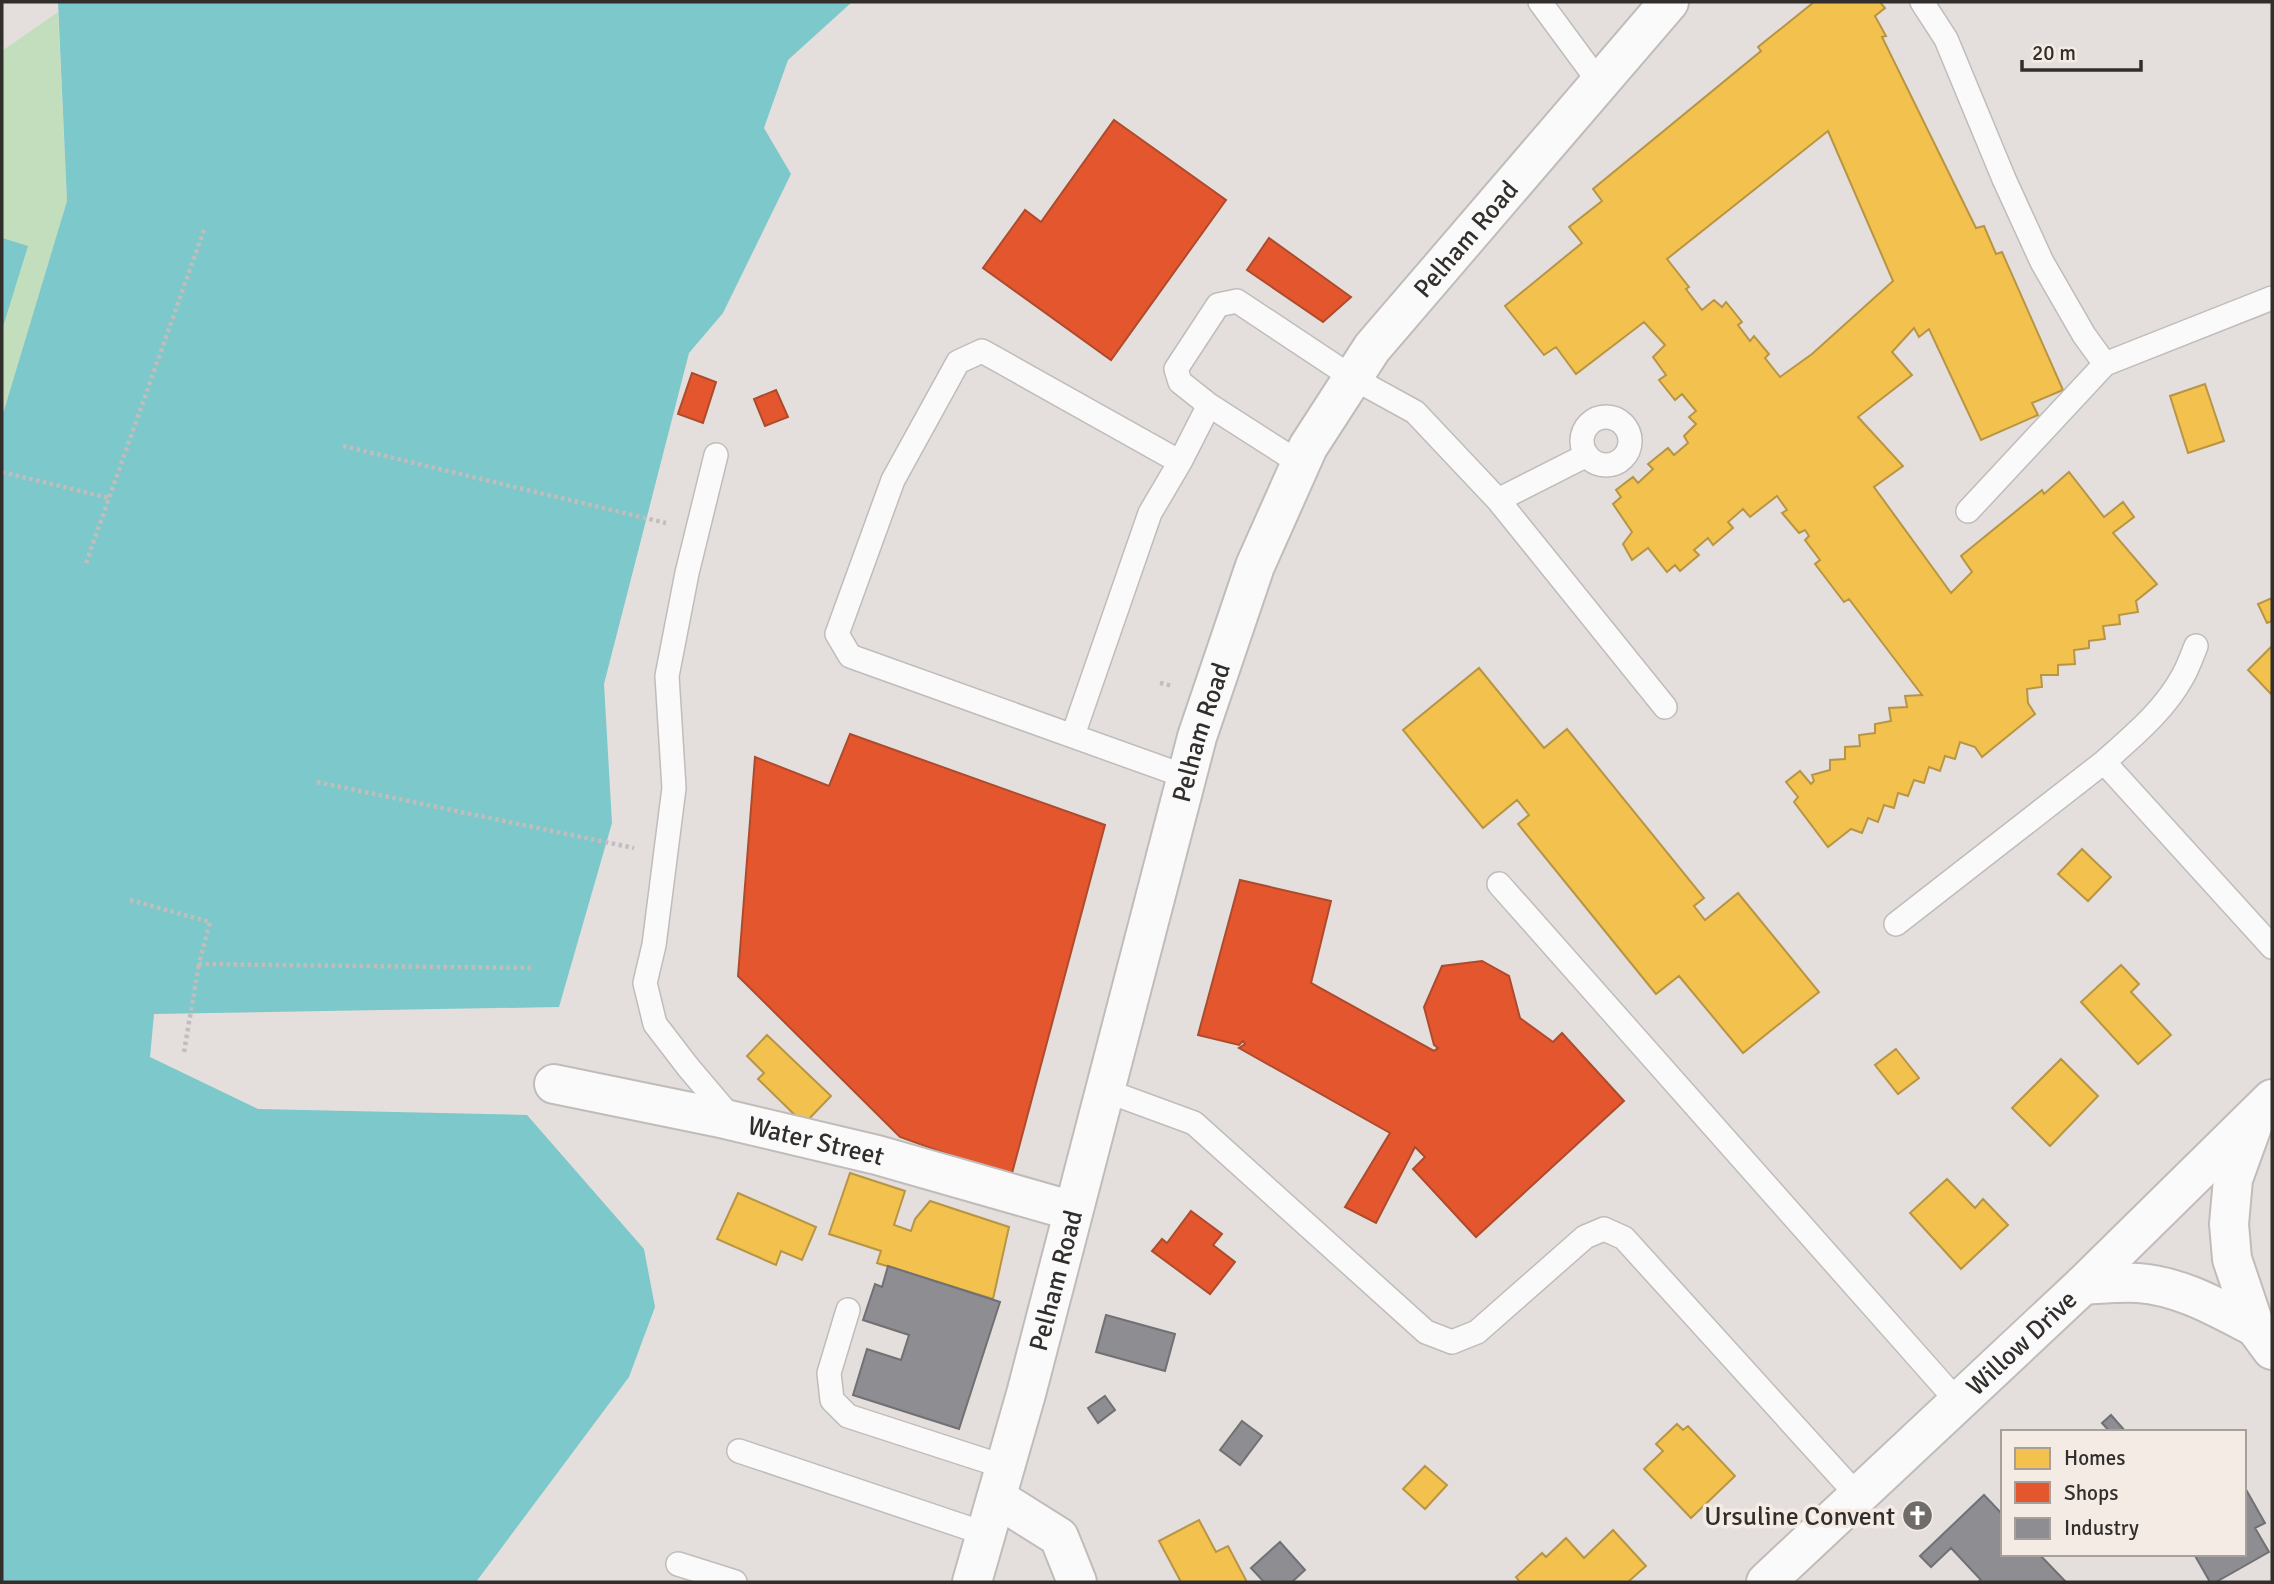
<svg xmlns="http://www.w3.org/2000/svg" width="2274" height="1584" font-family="Signika,sans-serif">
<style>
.green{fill:#c3debc}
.water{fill:#7cc8ca}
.homes{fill:#f2c14e;stroke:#b89544;stroke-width:2;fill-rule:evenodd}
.shops{fill:#e4572e;stroke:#ae4b2d;stroke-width:2}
.industry{fill:#8d8d92;stroke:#717073;stroke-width:2}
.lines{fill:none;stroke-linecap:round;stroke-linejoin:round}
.lane-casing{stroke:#c0bcba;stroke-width:26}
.street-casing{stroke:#c0bcba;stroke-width:42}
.secondary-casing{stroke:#c0bcba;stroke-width:42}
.path{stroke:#c0bebd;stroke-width:4.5;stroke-dasharray:3.5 3.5;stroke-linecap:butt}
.lane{stroke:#fbfafa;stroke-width:23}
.street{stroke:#fbfafa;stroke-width:38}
.secondary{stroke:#fbfafa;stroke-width:38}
.labels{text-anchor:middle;stroke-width:7;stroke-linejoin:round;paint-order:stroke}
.street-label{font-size:26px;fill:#312e2c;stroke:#f4ebe5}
.poi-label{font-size:26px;fill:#312e2c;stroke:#f4ebe5;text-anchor:end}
</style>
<rect width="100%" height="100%" fill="#e4dfdc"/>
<!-- green -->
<path class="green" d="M 58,12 L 67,201 L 2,417 L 2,51 Z"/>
<!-- water -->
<path class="water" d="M 58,2 L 852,2 L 788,60 L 764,128 L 791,174 L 723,313 L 689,353 L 604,684 L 612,823 L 559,1007 L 154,1014 L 150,1057 L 258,1109 L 527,1115 L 644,1249 L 655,1307 L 629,1377 L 476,1582 L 2,1582 L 2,417 L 67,201 Z
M 2,238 L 28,246 L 2,330 Z"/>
<!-- homes -->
<path class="homes" d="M 1814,2 L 1880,2 L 1885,8 L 1875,16 L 1886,36 L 1882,37 L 1976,228 L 1984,226 L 1996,254 L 2002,252 L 2063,390 L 2032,403 L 2038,415 L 1981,440 L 1929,329 L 1919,337 L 1914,328 L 1892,352 L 1912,375 L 1858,417 L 1903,466 L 1874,487 L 1951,593 L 1972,572 L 1961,556 L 2042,490 L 2044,494 L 2069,472 L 2104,517 L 2123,502 L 2134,517 L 2113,533 L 2157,584 L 2136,601 L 2138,612 L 2119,615 L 2120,624 L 2103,626 L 2105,639 L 2089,641 L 2089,648 L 2074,650 L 2075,664 L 2058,665 L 2058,675 L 2041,675 L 2042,687 L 2027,689 L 2028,703 L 2035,714 L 1982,757 L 1975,747 L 1960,742 L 1955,759 L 1945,756 L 1940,771 L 1929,767 L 1924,783 L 1914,780 L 1908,796 L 1898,793 L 1894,808 L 1884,805 L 1878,822 L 1868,818 L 1862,833 L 1851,829 L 1828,847 L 1794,802 L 1798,797 L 1786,782 L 1800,771 L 1811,784 L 1814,781 L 1812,775 L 1830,770 L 1830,760 L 1845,759 L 1845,747 L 1860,746 L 1859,735 L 1875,733 L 1875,724 L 1891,721 L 1889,708 L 1907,707 L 1905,696 L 1922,695 L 1849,599 L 1844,602 L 1815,564 L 1820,560 L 1805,540 L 1809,536 L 1805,530 L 1799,533 L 1782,513 L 1787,510 L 1777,496 L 1750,517 L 1743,509 L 1728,522 L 1733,528 L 1713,545 L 1708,538 L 1694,550 L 1699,555 L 1680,571 L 1675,565 L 1667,572 L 1648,548 L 1632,560 L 1623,544 L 1632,532 L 1613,504 L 1621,497 L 1616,490 L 1633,477 L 1638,483 L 1653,469 L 1648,464 L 1668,448 L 1674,455 L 1688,443 L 1684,436 L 1696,424 L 1689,417 L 1696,411 L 1682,394 L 1675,400 L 1659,380 L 1666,375 L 1653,357 L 1665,345 L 1644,322 L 1576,374 L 1556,347 L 1544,355 L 1505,306 L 1582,243 L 1569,227 L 1602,201 L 1593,189 L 1761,51 L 1758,47 ZM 1828,131 L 1893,281 L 1812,354 L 1780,377 L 1765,358 L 1769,354 L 1754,336 L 1750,341 L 1738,325 L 1742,322 L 1726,302 L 1722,307 L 1714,300 L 1702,310 L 1686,289 L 1689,287 L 1667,259 Z
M 2205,384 L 2224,441 L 2188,453 L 2170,396 Z
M 2272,598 L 2272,621 L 2267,623 L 2258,604 Z
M 2272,646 L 2272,695 L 2248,670 Z
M 1479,668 L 1544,748 L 1567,729 L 1704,898 L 1694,906 L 1705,920 L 1738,893 L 1819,992 L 1743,1053 L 1679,976 L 1656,994 L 1518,824 L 1529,815 L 1517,800 L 1483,828 L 1403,730 Z
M 2082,849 L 2111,877 L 2088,901 L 2058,874 Z
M 2121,965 L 2139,984 L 2131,992 L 2171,1035 L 2138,1064 L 2081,1002 Z
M 767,1035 L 831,1096 L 804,1124 L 758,1079 L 764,1073 L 747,1056 Z
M 1896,1049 L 1919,1078 L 1898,1094 L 1875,1065 Z
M 2061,1059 L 2098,1096 L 2050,1146 L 2012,1108 Z
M 850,1173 L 905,1191 L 894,1225 L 911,1231 L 915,1219 L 930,1201 L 1009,1227 L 993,1299 L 877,1263 L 881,1251 L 829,1234 Z
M 1947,1179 L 1975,1208 L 1983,1199 L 2008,1225 L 1961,1269 L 1910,1213 Z
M 738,1193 L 816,1227 L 802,1260 L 781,1251 L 776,1265 L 717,1239 Z
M 1677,1424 L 1683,1430 L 1688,1426 L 1735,1476 L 1691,1518 L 1644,1469 L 1663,1451 L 1656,1444 Z
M 1425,1466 L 1447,1485 L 1425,1509 L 1403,1489 Z
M 1199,1520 L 1216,1552 L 1228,1546 L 1247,1582 L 1181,1582 L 1159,1541 Z
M 1613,1530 L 1646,1566 L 1628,1582 L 1520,1582 L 1516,1577 L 1542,1553 L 1546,1557 L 1566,1538 L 1584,1558 Z"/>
<!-- shops -->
<path class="shops" d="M 1114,120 L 1226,200 L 1111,360 L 983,268 L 1025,210 L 1041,222 Z
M 1269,238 L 1351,297 L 1323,322 L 1247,270 Z
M 692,373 L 716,382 L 703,423 L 678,414 Z
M 776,390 L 788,417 L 765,426 L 754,399 Z
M 850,734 L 1105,825 L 1011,1177 L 900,1137 L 738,976 L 755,757 L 829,786 Z
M 1240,880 L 1331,901 L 1311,983 L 1434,1051 L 1438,1048 L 1434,1045 L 1424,1007 L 1442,966 L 1482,961 L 1509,976 L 1520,1018 L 1553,1042 L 1562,1033 L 1624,1101 L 1476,1237 L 1413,1169 L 1425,1157 L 1415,1147 L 1376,1223 L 1345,1207 L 1390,1133 L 1239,1048 L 1245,1044 L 1243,1041 L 1239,1045 L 1198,1035 Z
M 1191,1211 L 1222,1234 L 1213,1245 L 1235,1262 L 1210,1294 L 1152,1251 L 1162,1239 L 1167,1243 Z"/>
<!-- industry -->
<path class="industry" d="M 888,1266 L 1000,1302 L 959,1429 L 853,1395 L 867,1349 L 901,1360 L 909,1335 L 863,1320 L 875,1284 L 882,1287 Z
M 1106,1315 L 1175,1334 L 1165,1371 L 1096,1352 Z
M 1105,1396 L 1115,1410 L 1098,1423 L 1088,1408 Z
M 2111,1415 L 2126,1432 L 2110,1432 L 2102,1423 Z
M 1242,1421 L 1262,1436 L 1240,1465 L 1220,1450 Z
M 2244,1486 L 2265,1523 L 2255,1528 L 2269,1552 L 2216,1582 L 2210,1582 L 2194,1554 L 2244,1554 Z
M 1984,1495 L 2003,1515 L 2003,1554 L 2039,1554 L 2066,1582 L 1978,1582 L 1981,1580 L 1951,1548 L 1931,1567 L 1920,1556 Z
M 1280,1542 L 1305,1570 L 1292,1582 L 1264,1582 L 1251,1568 Z"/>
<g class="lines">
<defs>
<path id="lane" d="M 1540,2 L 1599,82
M 1922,2 L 1946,39 L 2004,179 L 2042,262 L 2084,335 L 2105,364 L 2272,298
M 1209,405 L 1301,464
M1582 441a24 24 0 1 1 48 0a24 24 0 1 1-48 0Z
M 716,455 L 687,573 L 667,676 L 674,788 L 654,945 L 645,983 L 655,1024 L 688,1067 L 733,1120
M 1180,462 L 1209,405 L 1180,382 L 1176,369 L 1218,305 L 1237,301 L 1353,378 L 1415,412 L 1498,500 L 1665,707
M 1498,500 L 1587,455
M 1968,511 L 2105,364
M 1073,735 L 1150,513 L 1180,462 L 982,351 L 958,362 L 893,480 L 837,634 L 850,656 L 1187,777
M 2104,762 C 2133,736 2164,711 2183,676 C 2188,667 2192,656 2196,646
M 1499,884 L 1958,1402
M 1896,924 L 2104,762 L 2272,947
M 1104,1090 L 1194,1123 L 1426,1332 L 1452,1342 L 1477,1332 L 1585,1237 L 1604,1229 L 1624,1238 L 1858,1496
M 848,1310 L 829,1373 L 832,1400 L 848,1416 L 1005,1467
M 739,1451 L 986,1534
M 678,1564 L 735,1582"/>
<g id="street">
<path id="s1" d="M 554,1084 L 725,1119 L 877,1155 L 1073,1211"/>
<path d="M 2253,1124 L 2233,1179 L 2229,1224 L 2232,1259 L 2255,1327 L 2272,1350"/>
<path d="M 2083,1285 C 2101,1284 2120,1282 2138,1283 C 2181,1286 2218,1308 2255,1327"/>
<path d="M 997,1498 L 1059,1537 L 1077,1582"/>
<path id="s2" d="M 1766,1582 L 2083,1285 L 2272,1099"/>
</g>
<g id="secondary">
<path id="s3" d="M 972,1582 L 1026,1394 L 1197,737 L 1255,566 L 1308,447 L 1372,348 L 1669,2"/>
</g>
</defs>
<!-- lane casing -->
<use href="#lane" class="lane-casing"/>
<!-- street casing -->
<use href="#street" class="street-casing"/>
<!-- secondary casing -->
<use href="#secondary" class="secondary-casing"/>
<!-- path -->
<path class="path" d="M 343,446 L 666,523
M 2,472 L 109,498
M 86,563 L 205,227
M 1160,683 L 1173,686
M 317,782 L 634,848
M 130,900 L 210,922 L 199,964 L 531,968
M 184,1052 L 199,964"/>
<!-- lane -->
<use href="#lane" class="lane"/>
<!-- street -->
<use href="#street" class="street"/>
<!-- secondary -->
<use href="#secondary" class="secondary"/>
</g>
<!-- icons -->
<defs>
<symbol id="church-disc" viewBox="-11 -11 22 22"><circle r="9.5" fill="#706c6a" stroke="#f4ebe5"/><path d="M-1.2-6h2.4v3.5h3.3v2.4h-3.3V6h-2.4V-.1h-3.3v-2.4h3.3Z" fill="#fff"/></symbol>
</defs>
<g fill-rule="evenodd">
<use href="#church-disc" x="1900" y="1498" width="35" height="35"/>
</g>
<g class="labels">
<!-- street labels -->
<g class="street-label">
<text dy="9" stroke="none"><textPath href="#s3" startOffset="1447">Pelham Road</textPath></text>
<text dy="9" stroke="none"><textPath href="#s3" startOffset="880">Pelham Road</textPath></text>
<text dy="9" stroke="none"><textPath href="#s1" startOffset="268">Water Street</textPath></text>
<text dy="9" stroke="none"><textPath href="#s3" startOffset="313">Pelham Road</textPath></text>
<text dy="9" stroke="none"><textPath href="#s2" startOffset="350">Willow Drive</textPath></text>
</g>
<!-- poi labels -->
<g class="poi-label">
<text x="1895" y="1525">Ursuline Convent</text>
</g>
</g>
<!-- border -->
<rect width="2274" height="1584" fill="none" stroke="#312e2c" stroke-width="7"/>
<!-- legend -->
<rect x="2001" y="1430" width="245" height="126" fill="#f4ebe5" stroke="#a69f9b" stroke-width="2"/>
<rect x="2015" y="1448" width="35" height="21" fill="#f2c14e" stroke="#a69f9b" stroke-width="2"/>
<text x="2064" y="1465" font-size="21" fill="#312e2c">Homes</text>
<rect x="2015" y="1482" width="35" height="21" fill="#e4572e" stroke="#a69f9b" stroke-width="2"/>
<text x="2064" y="1500" font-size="21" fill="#312e2c">Shops</text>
<rect x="2015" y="1518" width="35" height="21" fill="#8d8d92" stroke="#a69f9b" stroke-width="2"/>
<text x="2064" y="1535" font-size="21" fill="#312e2c">Industry</text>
<!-- scale -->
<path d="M2022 60v10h119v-10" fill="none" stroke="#312e2c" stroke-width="3.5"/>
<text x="2032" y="60" font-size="21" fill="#312e2c" stroke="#f4ebe5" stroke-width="5" paint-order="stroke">20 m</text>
</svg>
